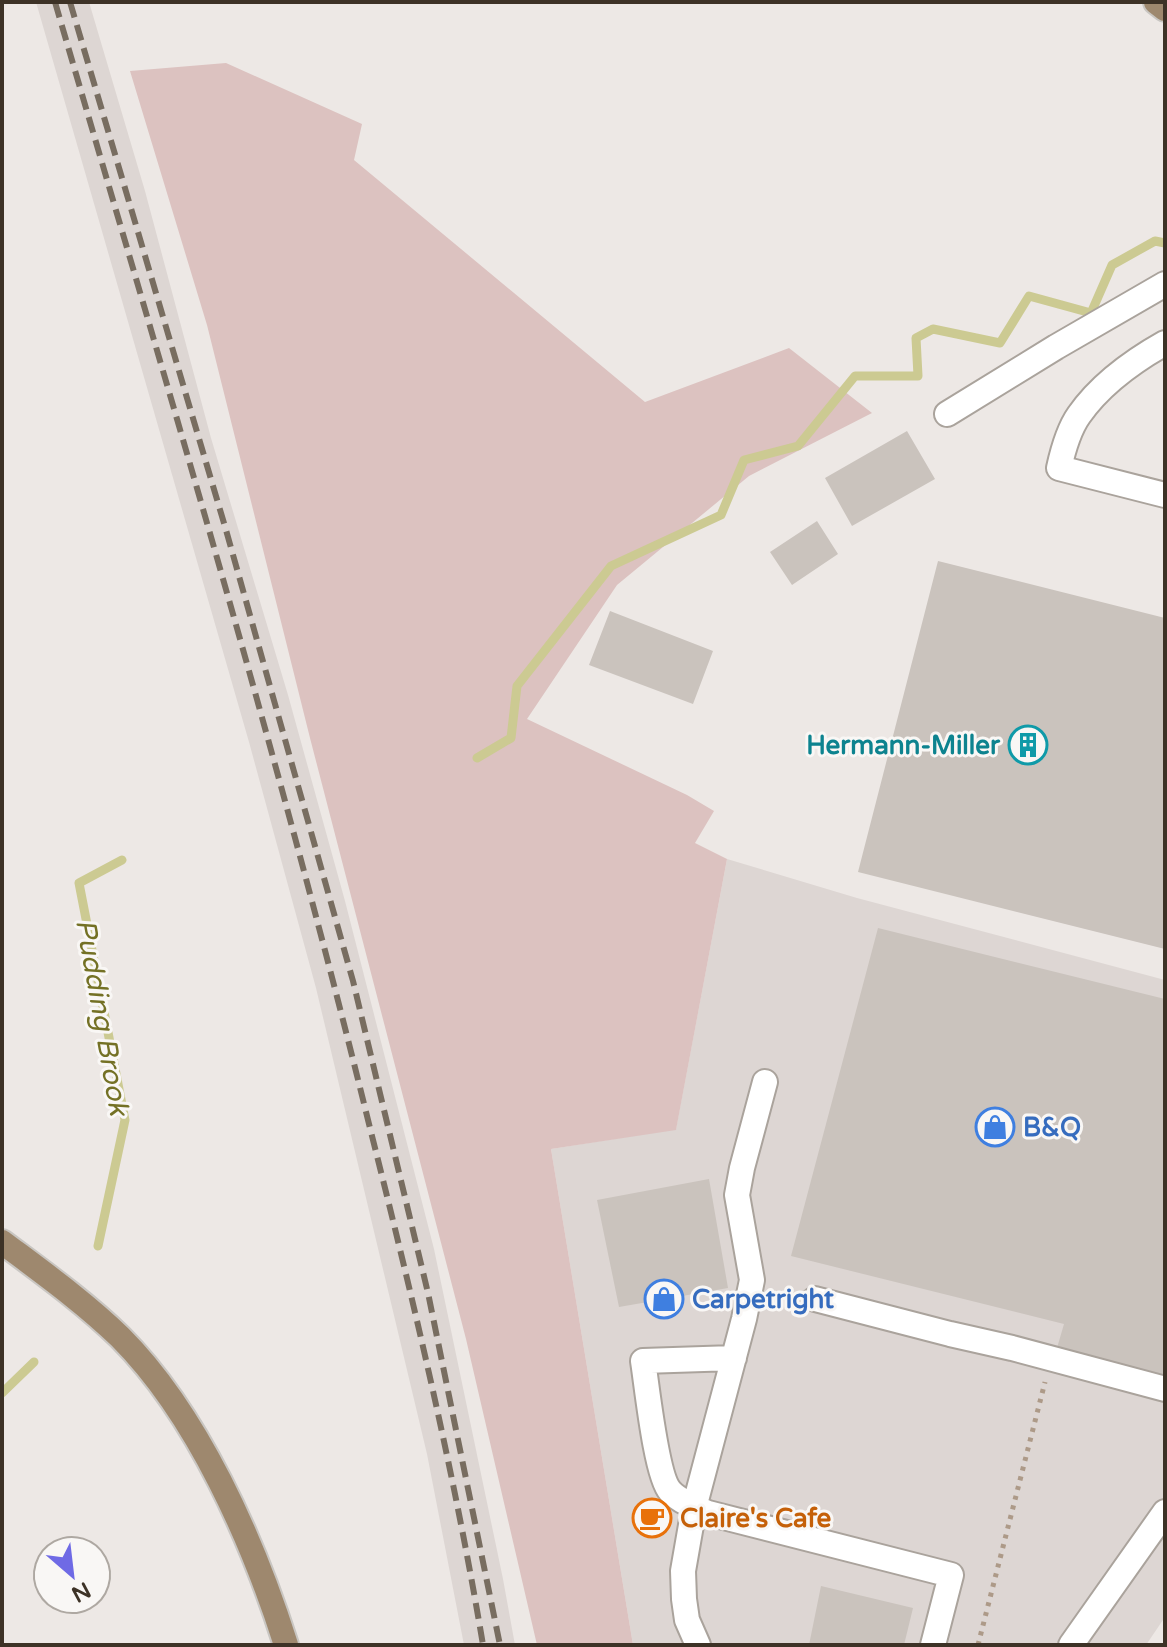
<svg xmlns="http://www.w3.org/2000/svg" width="1167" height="1647" font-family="'Varela Round',sans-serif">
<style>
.built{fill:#ddd6d3}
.green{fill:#dcc2c0}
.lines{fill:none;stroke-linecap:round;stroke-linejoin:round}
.stream{stroke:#ccca92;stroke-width:9}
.building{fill:#cac3bd}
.minor-casing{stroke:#aaa39c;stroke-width:28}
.major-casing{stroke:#c9c6c2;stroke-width:28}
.path{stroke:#ad9a88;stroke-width:5;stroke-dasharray:4 6;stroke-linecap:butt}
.minor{stroke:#fff;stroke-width:24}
.major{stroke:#9e886e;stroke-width:24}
.rail{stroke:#786d60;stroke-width:6;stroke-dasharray:16 8;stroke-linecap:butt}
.labels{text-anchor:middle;stroke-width:6;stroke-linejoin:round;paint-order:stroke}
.culture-label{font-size:26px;font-weight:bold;fill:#0d838f;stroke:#f9f7f5;text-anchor:end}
.shop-label{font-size:26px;font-weight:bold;fill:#366cbe;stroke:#f9f7f5;text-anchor:start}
.food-label{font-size:26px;font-weight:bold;fill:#c56008;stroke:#f9f7f5;text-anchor:start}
.water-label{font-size:28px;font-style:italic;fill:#747125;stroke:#f9f7f5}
</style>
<rect width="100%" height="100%" fill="#ede8e5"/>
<!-- built -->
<path class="built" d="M 36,2 L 89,2 L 145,191 L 211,438 L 288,695 L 345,901 L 434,1249 L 503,1579 L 515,1645 L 464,1645 L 427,1454 L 316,988 L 249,742 Z
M 727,859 L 857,898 L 1165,980 L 1165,1617 L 1146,1645 L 633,1645 L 551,1149 L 676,1129 Z"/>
<!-- green -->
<path class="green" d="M 226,63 L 362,124 L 354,160 L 645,402 L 789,348 L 872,413 L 749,476 L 617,585 L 527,719 L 687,795 L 714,811 L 695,843 L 727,859 L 676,1130 L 551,1149 L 633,1645 L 537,1645 L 466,1339 L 310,738 L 207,325 L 130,71 Z"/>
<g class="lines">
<!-- stream -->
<path class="stream" d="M 477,758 L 511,738 L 517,686 L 611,566 L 721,515 L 744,460 L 798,446 L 855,376 L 918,376 L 916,338 L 933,329 L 1000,343 L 1029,296 L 1091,313 L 1112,265 L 1155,241 L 1165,243
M 98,1246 L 125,1120 L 79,883 L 122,860
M 2,1393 L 34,1362"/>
</g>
<!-- building -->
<path class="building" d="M 907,431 L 935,479 L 852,526 L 825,478 Z
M 817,521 L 838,554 L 792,585 L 770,552 Z
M 938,561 L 1165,618 L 1165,949 L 858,872 Z
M 610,611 L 713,651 L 693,704 L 589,665 Z
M 878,928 L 1165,999 L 1165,1375 L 1057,1348 L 1064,1324 L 791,1256 Z
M 709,1179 L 728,1288 L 619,1307 L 597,1200 Z
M 655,1507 L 659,1528 L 649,1530 L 646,1509 Z
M 821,1586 L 913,1608 L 904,1645 L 809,1645 Z"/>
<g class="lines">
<defs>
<path id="minor" d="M 1165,343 C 1133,361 1100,385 1079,415 C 1069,429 1063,450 1059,468 L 1165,495
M 947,414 L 1056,347 L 1165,284
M 815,1299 L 950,1334 L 1012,1348 L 1165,1389
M 734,1358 L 643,1361 C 647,1386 656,1475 670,1491 C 679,1501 696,1508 708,1513 L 951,1575 L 933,1645
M 698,1645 L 687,1620 L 684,1599 L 683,1571 L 694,1508 L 744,1319 L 752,1280 L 737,1195 L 742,1168 L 765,1082
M 1071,1645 L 1165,1512"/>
<path id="major" d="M 1156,2 L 1165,9
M 2,1242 C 42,1272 84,1302 120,1337 C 198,1415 253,1541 286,1645"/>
</defs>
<!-- minor casing -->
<use href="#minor" class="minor-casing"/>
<!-- major casing -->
<use href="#major" class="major-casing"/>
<!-- path -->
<path class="path" d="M 978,1645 L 1045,1382"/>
<!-- minor -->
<use href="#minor" class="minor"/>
<!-- major -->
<use href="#major" class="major"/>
<!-- rail -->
<path class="rail" d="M 55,2 C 164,376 277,749 370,1128 C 413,1299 454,1471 483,1645
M 70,2 L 226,530 L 353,981 L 428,1293 L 500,1645"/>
</g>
<!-- icons -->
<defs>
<symbol id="building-ring" viewBox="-11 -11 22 22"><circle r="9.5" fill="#f9f7f5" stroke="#0f9aa8" stroke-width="1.5"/><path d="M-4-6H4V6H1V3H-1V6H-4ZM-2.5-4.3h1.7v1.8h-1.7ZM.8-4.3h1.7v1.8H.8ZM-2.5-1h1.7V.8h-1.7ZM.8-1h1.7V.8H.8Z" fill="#0f9aa8"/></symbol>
<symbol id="shop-ring" viewBox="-11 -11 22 22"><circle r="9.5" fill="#f9f7f5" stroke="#3f7fe0" stroke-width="1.5"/><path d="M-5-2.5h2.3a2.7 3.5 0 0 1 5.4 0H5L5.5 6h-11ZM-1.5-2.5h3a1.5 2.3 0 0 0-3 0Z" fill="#3f7fe0"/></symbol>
<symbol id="cafe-ring" viewBox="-11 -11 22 22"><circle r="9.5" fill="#f9f7f5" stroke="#e8710a" stroke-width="1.5"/><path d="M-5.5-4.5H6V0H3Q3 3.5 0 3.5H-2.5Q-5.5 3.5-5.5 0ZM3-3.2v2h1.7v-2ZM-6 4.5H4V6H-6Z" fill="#e8710a"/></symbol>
</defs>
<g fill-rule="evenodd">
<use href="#building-ring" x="1006" y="723" width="44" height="44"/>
<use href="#shop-ring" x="973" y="1105" width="44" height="44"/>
<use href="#shop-ring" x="642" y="1277" width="44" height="44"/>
<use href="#cafe-ring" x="630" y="1496" width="44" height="44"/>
</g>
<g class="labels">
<!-- culture labels -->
<g class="culture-label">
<text x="1000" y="754">Hermann-Miller</text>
</g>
<!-- shop labels -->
<g class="shop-label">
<text x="1023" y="1136">B&amp;Q</text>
<text x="692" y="1308">Carpetright</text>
</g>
<!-- food labels -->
<g class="food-label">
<text x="680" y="1527">Claire's Cafe</text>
</g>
<!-- water labels -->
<g class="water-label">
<text transform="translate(103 1017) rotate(80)" y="10">Pudding Brook</text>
</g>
</g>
<!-- border -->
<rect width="1167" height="1647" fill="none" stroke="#3d3226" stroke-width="8"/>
<!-- north arrow -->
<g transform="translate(72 1575) rotate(152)"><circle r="38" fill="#f9f7f5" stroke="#aea8a2" stroke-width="2"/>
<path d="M0-6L14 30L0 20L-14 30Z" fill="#6f6ae5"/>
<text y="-12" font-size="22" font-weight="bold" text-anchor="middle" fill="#3d3226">N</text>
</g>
</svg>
